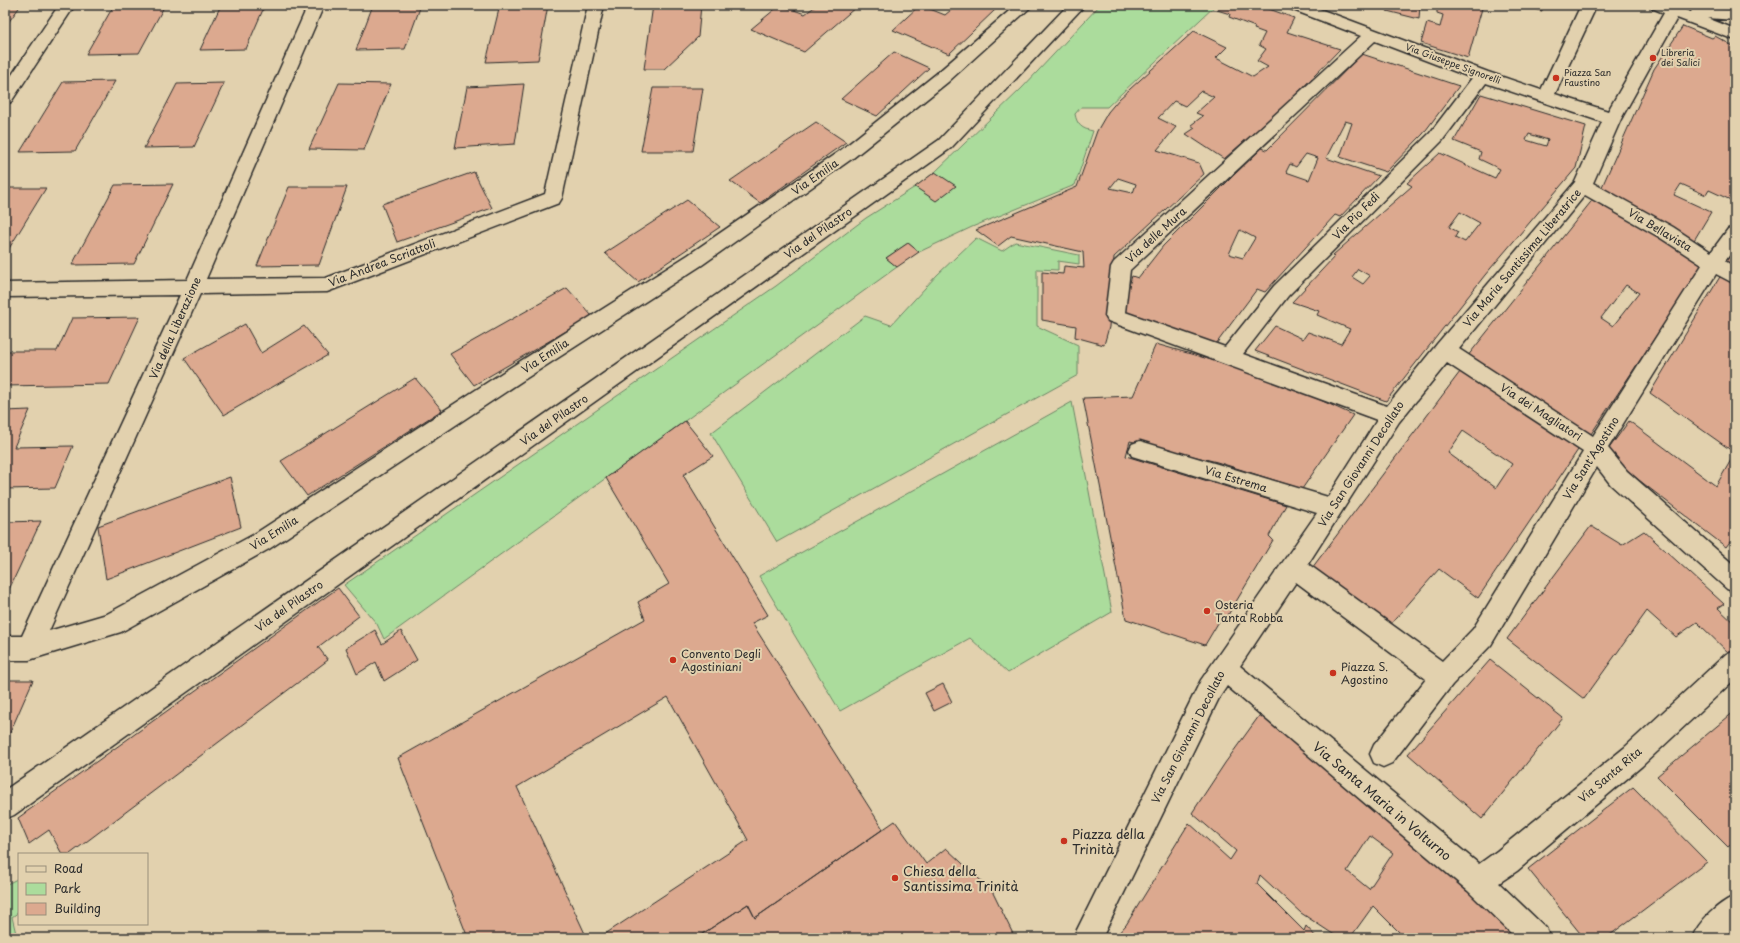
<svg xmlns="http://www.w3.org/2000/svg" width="1740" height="943" font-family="'Playpen Sans',sans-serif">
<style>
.green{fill:#abdc9c;stroke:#6b8464}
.building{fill:#dca98f;stroke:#2b2b2b;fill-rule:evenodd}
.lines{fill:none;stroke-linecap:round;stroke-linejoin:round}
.street-casing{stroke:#2b2b2b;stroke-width:3}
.street{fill:#e2d1ae;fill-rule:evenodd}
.poi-dot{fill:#c8321e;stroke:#e2d1ae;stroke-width:1.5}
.labels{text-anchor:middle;stroke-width:4;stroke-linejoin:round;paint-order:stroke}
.far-poi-label{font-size:9px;fill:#2b2b2b;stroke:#e2d1ae;text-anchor:start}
.far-street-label{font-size:9px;fill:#2b2b2b;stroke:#e2d1ae}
.street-label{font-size:11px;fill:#2b2b2b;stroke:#e2d1ae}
.poi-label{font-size:11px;fill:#2b2b2b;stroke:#e2d1ae;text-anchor:start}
.near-street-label{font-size:13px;fill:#2b2b2b;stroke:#e2d1ae}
.near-poi-label{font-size:13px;fill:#2b2b2b;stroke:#e2d1ae;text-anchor:start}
</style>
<rect width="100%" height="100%" fill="#e2d1ae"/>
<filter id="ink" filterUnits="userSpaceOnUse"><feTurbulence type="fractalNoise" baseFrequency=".025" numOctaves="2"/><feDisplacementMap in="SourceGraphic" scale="8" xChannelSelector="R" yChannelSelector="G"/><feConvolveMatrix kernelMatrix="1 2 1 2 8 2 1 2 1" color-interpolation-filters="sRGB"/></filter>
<g filter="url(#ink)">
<!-- green -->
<path class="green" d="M 1100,5 L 1216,5 L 1107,107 L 1081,107 L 1075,114 C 1077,125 1082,129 1093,131 L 1075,185 L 972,227 L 919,252 L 908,243 L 886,258 L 897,267 L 384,639 L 377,624 L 344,585 L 776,286 L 866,218 L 915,187 L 935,172 L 1022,88 Z
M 976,238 L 1002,251 L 1015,242 L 1079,255 L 1079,264 L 1058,261 L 1058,270 L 1037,269 L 1037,326 L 1078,345 L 1078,375 L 777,542 L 711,433 L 865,316 L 891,325 L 937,275 Z
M 1072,402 L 1112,612 L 1008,673 L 970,638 L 840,711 L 759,576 Z
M 19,878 L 19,912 L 12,917 L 17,938 L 5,938 L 5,885 Z"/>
<!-- building -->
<path class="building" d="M 5,5 L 21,5 L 5,27 Z
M 114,5 L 165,5 L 139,53 L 86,54 Z
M 221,5 L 265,5 L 246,49 L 200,50 Z
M 373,5 L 421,5 L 405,49 L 356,50 Z
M 500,5 L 548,5 L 538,60 L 486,62 Z
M 653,5 L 701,5 L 698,37 L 664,69 L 644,69 Z
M 780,5 L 805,14 L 817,5 L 852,5 L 856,7 L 804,52 L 751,29 Z
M 920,5 L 945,15 L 957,5 L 988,5 L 996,9 L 949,54 L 893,30 Z
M 1222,5 L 1258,5 L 1294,18 L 1287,32 L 1340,49 L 1289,102 L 1224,159 L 1186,134 L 1195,128 L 1191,125 L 1203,116 L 1196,113 L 1214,97 L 1201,91 L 1185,106 L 1174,101 L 1158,118 L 1176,127 L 1157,150 L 1199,163 L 1204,174 L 1114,257 L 1109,327 L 1104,345 L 1075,337 L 1076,326 L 1042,320 L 1042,272 L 1063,274 L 1064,266 L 1084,268 L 1083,252 L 1011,236 L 998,246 L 976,230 L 1077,187 L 1097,131 L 1108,112 L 1119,99 L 1194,31 L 1227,47 L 1216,58 L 1253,77 L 1268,67 L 1257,61 L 1266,49 L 1259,45 L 1265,33 L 1254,29 L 1255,27 L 1229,17 L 1230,14 L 1217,10 ZM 1118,178 L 1136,184 L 1133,193 L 1110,188 Z
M 1388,5 L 1420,5 L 1419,19 L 1387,11 Z
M 1437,5 L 1483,5 L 1468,58 L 1421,43 L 1427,23 L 1440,27 L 1443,15 L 1437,13 Z
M 1516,5 L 1542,5 L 1542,11 Z
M 1683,26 L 1712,38 L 1715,36 L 1735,47 L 1735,202 L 1709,190 L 1706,195 L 1681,184 L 1674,195 L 1711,212 L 1693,242 L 1601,189 L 1654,69 Z
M 894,52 L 929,68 L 877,116 L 841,99 Z
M 1362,54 L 1459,86 L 1423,134 L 1386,172 L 1340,157 L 1352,123 L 1345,121 L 1326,158 L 1379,176 L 1340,217 L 1335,215 L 1265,292 L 1257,289 L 1216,344 L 1121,311 L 1132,276 L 1138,278 L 1163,246 L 1236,173 L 1262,148 L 1267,150 ZM 1306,154 L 1318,158 L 1309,180 L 1286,172 L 1290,164 L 1296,167 ZM 1240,230 L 1255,238 L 1243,258 L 1229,254 Z
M 115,81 L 75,151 L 20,152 L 63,82 Z
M 224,83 L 194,147 L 144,148 L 177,84 Z
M 339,83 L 391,84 L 364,150 L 309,149 Z
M 524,84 L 515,144 L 455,148 L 467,87 Z
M 653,88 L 703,88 L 693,151 L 641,151 Z
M 1481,94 L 1586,126 L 1576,168 L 1485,275 L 1386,401 L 1255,351 L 1275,326 L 1303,339 L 1308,332 L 1341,344 L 1350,329 L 1317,315 L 1319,311 L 1292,302 L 1335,256 L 1333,255 L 1412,186 L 1407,183 L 1440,153 L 1495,178 L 1500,169 L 1479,159 L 1481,152 L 1454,141 ZM 1529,134 L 1548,140 L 1546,146 L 1526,140 ZM 1460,212 L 1480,223 L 1465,242 L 1455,237 L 1458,232 L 1449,227 ZM 1358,269 L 1370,276 L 1363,284 L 1352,277 Z
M 816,122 L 846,142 L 760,203 L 730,181 Z
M 474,172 L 492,208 L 397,242 L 382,204 Z
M 935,172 L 956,186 L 936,201 L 915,187 Z
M 173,184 L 134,264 L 72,265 L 115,185 Z
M 289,187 L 347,187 L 319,265 L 257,266 Z
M 5,188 L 46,188 L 5,255 Z
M 1594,198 L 1655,232 L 1703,265 L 1591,434 L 1467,357 ZM 1626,285 L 1639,293 L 1613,326 L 1601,318 Z
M 687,200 L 720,227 L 638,282 L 605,253 Z
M 908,243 L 919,252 L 897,267 L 886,258 Z
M 1735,247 L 1735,270 L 1723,263 Z
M 1721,275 L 1735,284 L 1735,535 L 1726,547 L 1605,454 L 1629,421 L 1716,486 L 1735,453 L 1650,393 Z
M 567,288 L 592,316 L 474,385 L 450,354 Z
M 140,317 L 109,384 L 5,386 L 5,351 L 57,351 L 72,318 Z
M 245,324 L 261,353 L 304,326 L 328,355 L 224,415 L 184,358 Z
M 1156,344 L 1219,362 L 1288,385 L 1353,415 L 1302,489 L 1217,462 L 1130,441 L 1126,456 L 1286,505 L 1269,536 L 1273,540 L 1225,620 L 1221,618 L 1205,645 L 1126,619 L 1083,398 L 1133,396 Z
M 1463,368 L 1580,447 L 1478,598 L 1439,569 L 1389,626 L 1312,568 ZM 1463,431 L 1512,464 L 1496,488 L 1448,453 Z
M 415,378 L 442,410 L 307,496 L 281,461 Z
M 30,410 L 14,447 L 73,446 L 55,488 L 5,489 L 5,411 Z
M 685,421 L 713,456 L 683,475 L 768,615 L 752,623 L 883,829 L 755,918 L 748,904 L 696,938 L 599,938 L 748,840 L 668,697 L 517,787 L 587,938 L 468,938 L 398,758 L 645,619 L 638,602 L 669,584 L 606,478 Z
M 230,477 L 241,527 L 106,579 L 98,526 Z
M 41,521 L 5,598 L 5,522 Z
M 1591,526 L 1622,545 L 1644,531 L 1724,604 L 1718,608 L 1735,624 L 1735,659 L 1697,622 L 1676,637 L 1647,611 L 1584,699 L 1507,639 Z
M 338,588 L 359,616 L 318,647 L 328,660 L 70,854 L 62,854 L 49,830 L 29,844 L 18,818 Z
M 375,630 L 382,644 L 401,631 L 417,660 L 384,681 L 376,662 L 357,674 L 346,648 Z
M 1490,660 L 1563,718 L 1482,819 L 1408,754 Z
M 5,680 L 33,680 L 5,744 Z
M 943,684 L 952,702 L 934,711 L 925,693 Z
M 1267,705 L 1521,938 L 1405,938 L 1373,906 L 1350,938 L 1339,938 L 1301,913 L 1260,875 L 1257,884 L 1304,931 L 1306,926 L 1317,938 L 1114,938 L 1126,925 L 1189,823 L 1230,860 L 1236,851 L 1192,813 L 1225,763 ZM 1370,836 L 1393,853 L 1369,889 L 1347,871 Z
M 1735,711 L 1735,841 L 1728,847 L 1657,776 Z
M 1633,787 L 1707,862 L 1606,938 L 1584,938 L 1528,869 Z
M 895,821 L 926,864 L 946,848 L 992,891 L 1015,938 L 696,938 L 748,904 L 755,918 Z"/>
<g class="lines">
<defs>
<path id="street" d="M 59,5 L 75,5 L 11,102 L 5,104 L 5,85 Z
M 308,5 L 324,5 L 206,279 L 326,278 L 545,194 L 588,5 L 604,5 L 562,198 L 559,203 L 327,292 L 200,294 L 49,631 L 107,614 L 253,535 L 508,369 L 688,255 L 841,150 L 936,74 L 1016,5 L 1033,5 L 948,82 L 853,158 L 702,265 L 522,381 L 269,549 L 121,632 L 29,660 L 5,660 L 5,636 L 22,636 L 180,295 L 5,297 L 5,283 L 187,280 Z
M 1068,5 L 1085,5 L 951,148 L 14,815 L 5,819 L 5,790 L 939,140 Z
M 1286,5 L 1309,5 L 1488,72 L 1541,90 L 1581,5 L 1597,5 L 1555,94 L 1608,111 L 1664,13 L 1652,8 L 1650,5 L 1684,5 L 1682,9 L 1691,12 L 1692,10 L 1698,8 L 1735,10 L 1735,20 L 1707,18 L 1735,29 L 1735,40 L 1677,18 L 1621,119 L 1593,183 L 1673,227 L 1711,252 L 1728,229 L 1735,227 L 1735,248 L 1725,261 L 1735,267 L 1735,284 L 1716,274 L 1608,448 L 1627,471 L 1735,566 L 1735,592 L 1727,589 L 1611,485 L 1597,467 L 1491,645 L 1452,685 L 1392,763 L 1383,767 L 1374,763 L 1370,754 L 1374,745 L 1426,679 L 1296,582 L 1240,666 L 1479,864 L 1497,851 L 1624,748 L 1726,654 L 1735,650 L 1735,679 L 1642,766 L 1517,871 L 1499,883 L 1546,928 L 1550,938 L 1516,938 L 1468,891 L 1227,686 L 1219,698 L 1102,938 L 1073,938 L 1201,680 L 1317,513 L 1132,456 L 1129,450 L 1132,444 L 1140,441 L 1328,497 L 1377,420 L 1108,321 L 1105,316 L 1111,267 L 1114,262 L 1361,36 L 1288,8 ZM 1375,41 L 1472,78 L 1430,133 L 1274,286 L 1225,347 L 1125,312 L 1130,270 ZM 1486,83 L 1602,122 L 1575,182 L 1437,344 L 1387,406 L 1243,354 L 1288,296 L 1442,141 ZM 1585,195 L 1659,237 L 1702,265 L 1593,436 L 1459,349 ZM 1447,363 L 1583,452 L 1473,629 L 1442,661 L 1308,564 L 1399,422 Z
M 1735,896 L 1735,930 L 1726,938 L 1692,938 C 1699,921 1718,903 1735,896 Z"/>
</defs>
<!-- street casing -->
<use href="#street" class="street-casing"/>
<!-- street -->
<use href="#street" class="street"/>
</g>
</g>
<!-- markers -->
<g class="poi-dot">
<circle cx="1653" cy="58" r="4"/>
<circle cx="1556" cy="78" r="4"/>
<circle cx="1207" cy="611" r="4"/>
<circle cx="673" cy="660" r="4"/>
<circle cx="1333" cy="673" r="4"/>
<circle cx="1064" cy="841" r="4"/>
<circle cx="895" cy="878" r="4"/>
</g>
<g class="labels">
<!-- far-poi labels -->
<g class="far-poi-label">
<text x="1661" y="56">Libreria<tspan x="1661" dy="10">dei Salici</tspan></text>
<text x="1564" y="76">Piazza San<tspan x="1564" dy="10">Faustino</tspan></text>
</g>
<!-- far-street labels -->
<g class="far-street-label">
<text transform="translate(1453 64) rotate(20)" y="3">Via Giuseppe Signorelli</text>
</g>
<!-- street labels -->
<g class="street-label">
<text transform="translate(815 177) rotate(-35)" y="4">Via Emilia</text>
<text transform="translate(1356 216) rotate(-45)" y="4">Via Pio Fedi</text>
<text transform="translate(1660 230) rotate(31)" y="4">Via Bellavista</text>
<text transform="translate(818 233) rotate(-35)" y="4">Via del Pilastro</text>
<text transform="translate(1156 235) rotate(-42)" y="4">Via delle Mura</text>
<text transform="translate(1522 258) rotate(-50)" y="4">Via Maria Santissima Liberatrice</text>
<text transform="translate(382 263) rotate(-21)" y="4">Via Andrea Scriattoli</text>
<text transform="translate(175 328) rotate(-66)" y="4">Via della Liberazione</text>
<text transform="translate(545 356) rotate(-33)" y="4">Via Emilia</text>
<text transform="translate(1541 412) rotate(33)" y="4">Via dei Magliatori</text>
<text transform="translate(554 420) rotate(-35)" y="4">Via del Pilastro</text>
<text transform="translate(1591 458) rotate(-58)" y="4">Via Sant'Agostino</text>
<text transform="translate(1361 464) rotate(-57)" y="4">Via San Giovanni Decollato</text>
<text transform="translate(1236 479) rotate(17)" y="4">Via Estrema</text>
<text transform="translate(274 533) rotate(-32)" y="4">Via Emilia</text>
<text transform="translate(289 606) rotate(-35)" y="4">Via del Pilastro</text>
<text transform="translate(1188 737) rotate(-63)" y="4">Via San Giovanni Decollato</text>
<text transform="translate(1610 775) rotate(-40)" y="4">Via Santa Rita</text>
</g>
<!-- poi labels -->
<g class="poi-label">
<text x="1215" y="609">Osteria<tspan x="1215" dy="13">Tanta Robba</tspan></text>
<text x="681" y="658">Convento Degli<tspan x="681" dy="13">Agostiniani</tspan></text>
<text x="1341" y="671">Piazza S.<tspan x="1341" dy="13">Agostino</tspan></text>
</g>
<!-- near-street labels -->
<g class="near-street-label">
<text transform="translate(1382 801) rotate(40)" y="5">Via Santa Maria in Volturno</text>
</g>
<!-- near-poi labels -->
<g class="near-poi-label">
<text x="1072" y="839">Piazza della<tspan x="1072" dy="15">Trinità</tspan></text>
<text x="903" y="876">Chiesa della<tspan x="903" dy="15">Santissima Trinità</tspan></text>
</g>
</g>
<!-- margin -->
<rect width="1740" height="943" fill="none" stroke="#e2d1ae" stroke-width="20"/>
<rect x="10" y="10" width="1720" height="923" fill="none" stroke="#2b2b2b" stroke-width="1.5" filter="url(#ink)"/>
<!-- legend -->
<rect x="18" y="853" width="130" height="72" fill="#e2d1ae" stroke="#998f7a"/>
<rect x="26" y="866" width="20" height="6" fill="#e2d1ae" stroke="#998f7a"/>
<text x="54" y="873" font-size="12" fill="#2b2b2b">Road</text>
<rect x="26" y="883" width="20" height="12" fill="#abdc9c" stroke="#998f7a"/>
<text x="54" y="893" font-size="12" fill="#2b2b2b">Park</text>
<rect x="26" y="903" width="20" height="12" fill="#dca98f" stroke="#998f7a"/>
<text x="54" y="913" font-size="12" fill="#2b2b2b">Building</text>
</svg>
